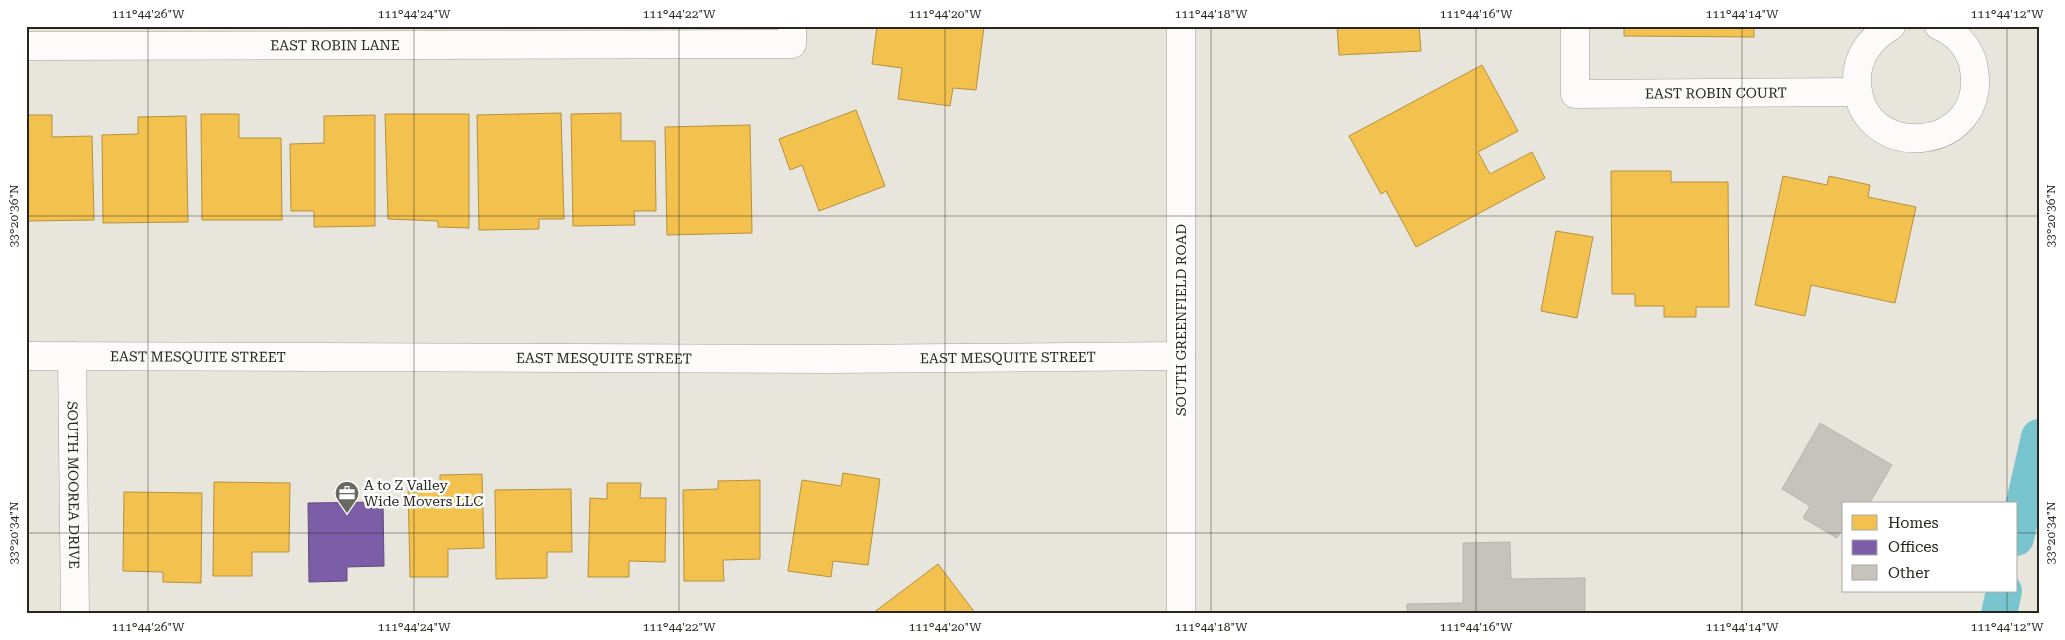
<svg xmlns="http://www.w3.org/2000/svg" width="2065" height="640" font-family="'Roboto Serif',serif">
<style>
.homes{fill:#f2c14e;stroke:#b59240}
.offices{fill:#7b5ea7;stroke:#624d7e}
.lines{fill:none;stroke-linecap:round;stroke-linejoin:round}
.canal{stroke:#78c5cf;stroke-width:36}
.building{fill:#c6c3bc;stroke:#b8b5ae}
.minor-casing{stroke:#a4a19b;stroke-width:29}
.tertiary-casing{stroke:#a4a19b;stroke-width:29}
.secondary-casing{stroke:#a4a19b;stroke-width:29}
.minor{stroke:#fcfbfa;stroke-width:28}
.tertiary{stroke:#fcfbfa;stroke-width:28}
.secondary{stroke:#fcfbfa;stroke-width:28}
.ticks{fill:none;stroke:#28251f;stroke-width:1;stroke-opacity:0.45}
.labels{text-anchor:middle;stroke-width:5;stroke-linejoin:round;paint-order:stroke}
.street-label{font-size:14px;fill:#28251f;stroke:#fff}
.poi-label{font-size:14px;fill:#28251f;stroke:#fff;text-anchor:start}
.neatline{fill:none;stroke:#28251f;stroke-width:2}
.ticks-label{font-size:12px;text-anchor:middle;fill:#28251f}
</style>
<rect width="100%" height="100%" fill="#e8e5dc"/>
<!-- homes -->
<path class="homes" d="M 877,26 L 984,27 L 976,90 L 953,88 L 950,106 L 898,99 L 902,68 L 872,64 Z
M 1337,26 L 1419,26 L 1421,51 L 1339,55 Z
M 1624,26 L 1754,26 L 1754,37 L 1624,36 Z
M 1482,65 L 1518,131 L 1478,152 L 1490,174 L 1532,152 L 1545,178 L 1416,247 L 1386,191 L 1381,194 L 1349,136 Z
M 856,110 L 885,186 L 819,211 L 802,165 L 790,170 L 779,139 Z
M 561,113 L 564,219 L 539,219 L 539,229 L 479,230 L 477,115 Z
M 621,113 L 621,141 L 655,141 L 656,211 L 634,211 L 635,225 L 573,226 L 571,114 Z
M 201,114 L 239,114 L 239,138 L 281,138 L 282,220 L 202,220 Z
M 385,114 L 469,114 L 469,228 L 438,227 L 438,221 L 388,219 Z
M 26,115 L 52,115 L 52,137 L 92,136 L 94,220 L 26,221 Z
M 375,115 L 375,226 L 314,227 L 314,211 L 291,211 L 290,144 L 324,143 L 324,116 Z
M 186,116 L 188,222 L 103,223 L 102,135 L 138,134 L 138,117 Z
M 750,125 L 752,233 L 667,235 L 665,127 Z
M 1611,171 L 1671,171 L 1671,182 L 1728,182 L 1729,307 L 1696,307 L 1696,317 L 1664,317 L 1664,306 L 1635,306 L 1635,294 L 1612,294 Z
M 1783,176 L 1827,185 L 1829,176 L 1870,185 L 1868,197 L 1916,207 L 1895,303 L 1811,285 L 1805,316 L 1755,305 Z
M 1556,231 L 1593,237 L 1577,318 L 1541,311 Z
M 843,473 L 880,479 L 868,565 L 833,561 L 831,577 L 788,571 L 802,480 L 841,486 Z
M 482,474 L 484,548 L 448,549 L 448,577 L 410,577 L 408,483 L 440,482 L 440,475 Z
M 760,480 L 760,559 L 723,560 L 724,581 L 684,581 L 683,490 L 718,489 L 718,481 Z
M 214,482 L 290,483 L 289,552 L 252,552 L 252,576 L 213,576 Z
M 607,483 L 641,483 L 640,498 L 666,498 L 665,562 L 629,561 L 629,577 L 588,577 L 590,498 L 607,499 Z
M 571,489 L 572,552 L 547,552 L 547,578 L 496,579 L 495,490 Z
M 124,492 L 202,493 L 201,583 L 163,582 L 163,572 L 123,571 Z
M 938,564 L 976,614 L 874,614 L 873,613 Z"/>
<!-- offices -->
<path class="offices" d="M 383,502 L 384,566 L 347,567 L 347,581 L 309,582 L 308,503 Z"/>
<g class="lines">
<!-- canal -->
<path class="canal" d="M 2016,538 L 2039,437
M 1999,614 L 2004,591"/>
</g>
<!-- building -->
<path class="building" d="M 1820,423 L 1892,465 L 1869,504 L 1844,504 L 1844,526 L 1837,538 L 1803,518 L 1810,506 L 1782,489 Z
M 1510,542 L 1511,579 L 1585,578 L 1585,614 L 1407,614 L 1407,604 L 1463,603 L 1463,543 Z"/>
<g class="lines">
<defs>
<g id="minor">
<path id="s1" d="M 1575,26 L 1575,94 L 1857,92"/>
<path d="M 1891,26 C 1871,38 1856,57 1857,81 C 1859,166 1993,153 1973,64 C 1969,47 1955,32 1939,26"/>
<path id="s2" d="M 26,46 L 792,44 L 792,26"/>
<path id="s3" d="M 72,356 L 75,614"/>
</g>
<g id="tertiary">
<path id="s4" d="M 26,356 L 831,359 L 1181,356"/>
</g>
<path id="secondary" d="M 1181,26 L 1181,614"/>
</defs>
<!-- minor casing -->
<use href="#minor" class="minor-casing"/>
<!-- tertiary casing -->
<use href="#tertiary" class="tertiary-casing"/>
<!-- secondary casing -->
<use href="#secondary" class="secondary-casing"/>
<!-- minor -->
<use href="#minor" class="minor"/>
<!-- tertiary -->
<use href="#tertiary" class="tertiary"/>
<!-- secondary -->
<use href="#secondary" class="secondary"/>
</g>
<!-- ticks -->
<path class="ticks" d="M 148,26 L 148,614M 414,26 L 414,614M 679,26 L 679,614M 945,26 L 945,614M 1211,26 L 1211,614M 1476,26 L 1476,614M 1742,26 L 1742,614M 2007,26 L 2007,504M 26,216 L 2039,216M 26,533 L 1844,533M 2016,533 L 2039,533M 2007,591 L 2007,614"/>
<!-- icons -->
<defs>
<symbol id="office-pin" viewBox="-11 -11 22 30"><path d="M0 17L-7.5 6A9.5 9.5 0 1 1 7.5 6Z" fill="#6b6861" stroke="#fff"/><path d="M-6-3h4V-5.5h4V-3h4V5H-6ZM-1-4.5V-3h2v-1.5ZM-6 0V1H6V0Z" fill="#fff"/></symbol>
</defs>
<g fill-rule="evenodd">
<use href="#office-pin" x="333" y="479" width="28" height="38"/>
</g>
<g class="labels">
<!-- street labels -->
<g class="street-label">
<text dy="5" stroke="none"><textPath href="#s2" startOffset="309">EAST ROBIN LANE</textPath></text>
<text dy="5" stroke="none"><textPath href="#s1" startOffset="209">EAST ROBIN COURT</textPath></text>
<text transform="translate(1181 320) rotate(-90)" y="5">SOUTH GREENFIELD ROAD</text>
<text dy="5" stroke="none"><textPath href="#s4" startOffset="172">EAST MESQUITE STREET</textPath></text>
<text dy="5" stroke="none"><textPath href="#s4" startOffset="578">EAST MESQUITE STREET</textPath></text>
<text dy="5" stroke="none"><textPath href="#s4" startOffset="982">EAST MESQUITE STREET</textPath></text>
<text dy="5" stroke="none"><textPath href="#s3" startOffset="129">SOUTH MOOREA DRIVE</textPath></text>
</g>
<!-- poi labels -->
<g class="poi-label">
<text x="364" y="490">A to Z Valley<tspan x="364" dy="16">Wide Movers LLC</tspan></text>
</g>
</g>
<!-- border -->
<rect width="2065" height="640" fill="none" stroke="#ffffff" stroke-width="55"/>
<!-- legend -->
<rect x="1842" y="502" width="175" height="90" fill="#ffffff" stroke="#a9a8a5"/>
<rect x="1852" y="515" width="25" height="15" fill="#f2c14e" stroke="#a9a8a5"/>
<text x="1888" y="528" font-size="15" fill="#28251f">Homes</text>
<rect x="1852" y="540" width="25" height="15" fill="#7b5ea7" stroke="#a9a8a5"/>
<text x="1888" y="552" font-size="15" fill="#28251f">Offices</text>
<rect x="1852" y="565" width="25" height="15" fill="#c6c3bc" stroke="#a9a8a5"/>
<text x="1888" y="578" font-size="15" fill="#28251f">Other</text>
<rect x="28" y="28" width="2010" height="584" class="neatline"/>
<g class="ticks-label">
<text x="148" y="18">111°44'26"W</text>
<text x="414" y="18">111°44'24"W</text>
<text x="679" y="18">111°44'22"W</text>
<text x="945" y="18">111°44'20"W</text>
<text x="1211" y="18">111°44'18"W</text>
<text x="1476" y="18">111°44'16"W</text>
<text x="1742" y="18">111°44'14"W</text>
<text x="2007" y="18">111°44'12"W</text>
<text transform="translate(14 216) rotate(-90)" y="4">33°20'36"N</text>
<text transform="translate(2051 216) rotate(-90)" y="4">33°20'36"N</text>
<text transform="translate(14 533) rotate(-90)" y="4">33°20'34"N</text>
<text transform="translate(2051 533) rotate(-90)" y="4">33°20'34"N</text>
<text x="148" y="631">111°44'26"W</text>
<text x="414" y="631">111°44'24"W</text>
<text x="679" y="631">111°44'22"W</text>
<text x="945" y="631">111°44'20"W</text>
<text x="1211" y="631">111°44'18"W</text>
<text x="1476" y="631">111°44'16"W</text>
<text x="1742" y="631">111°44'14"W</text>
<text x="2007" y="631">111°44'12"W</text>
</g>
</svg>
